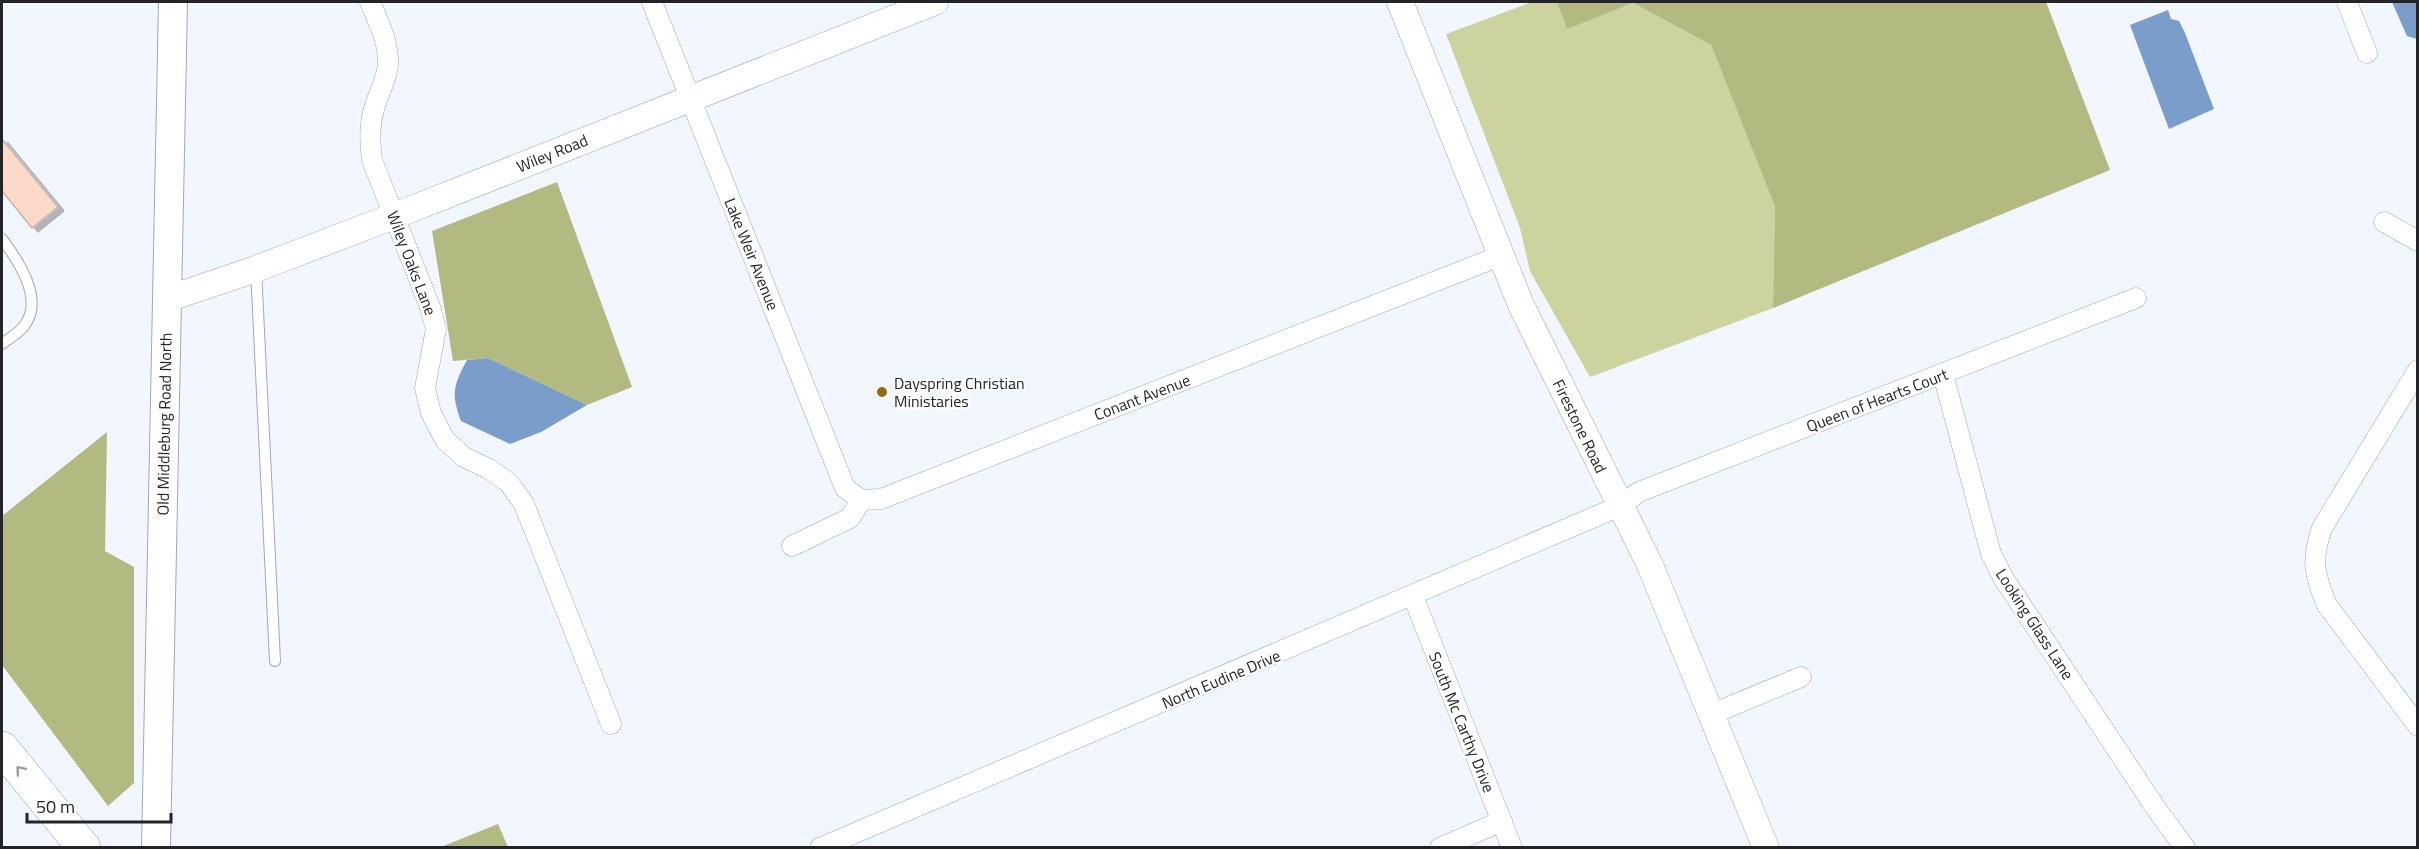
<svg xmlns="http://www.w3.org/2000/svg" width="2419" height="849" font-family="'Titillium Web',sans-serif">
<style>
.green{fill:#ccd39f}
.forest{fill:#b2ba82}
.water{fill:#7b9dc9}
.building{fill:#fcd9c8;stroke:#c2b6b0;stroke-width:1.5;filter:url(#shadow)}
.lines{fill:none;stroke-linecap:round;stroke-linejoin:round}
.service-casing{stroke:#a2a8b2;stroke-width:12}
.minor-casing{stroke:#a2a8b2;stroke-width:21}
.tertiary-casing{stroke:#a2a8b2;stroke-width:27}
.secondary-casing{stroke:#a2a8b2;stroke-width:30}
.motorway-casing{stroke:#a2a8b2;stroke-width:34}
.service{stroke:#fff;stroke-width:10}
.minor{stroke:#fff;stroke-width:20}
.tertiary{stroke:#fff;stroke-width:26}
.secondary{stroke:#fff;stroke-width:28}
.motorway{stroke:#fff;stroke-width:33}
.oneway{stroke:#9c9c9e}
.poi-dot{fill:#8d6d10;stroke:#fff;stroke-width:2}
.labels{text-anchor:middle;stroke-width:4.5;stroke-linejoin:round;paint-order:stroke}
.street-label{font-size:16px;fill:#222428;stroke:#fff}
.poi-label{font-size:16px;fill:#222428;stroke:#fff;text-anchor:start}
</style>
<defs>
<filter id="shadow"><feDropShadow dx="6" dy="4" stdDeviation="0" flood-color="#0004"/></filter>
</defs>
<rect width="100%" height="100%" fill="#f1f6ff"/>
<!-- green -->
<path class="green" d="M 1532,2 L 1557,2 L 1567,28 L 1633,3 L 1711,45 L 1775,207 L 1773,308 L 1590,377 L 1530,271 L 1520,228 L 1446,34 Z"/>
<!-- forest -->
<path class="forest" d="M 1557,2 L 2046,2 L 2110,170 L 1773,308 L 1775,207 L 1711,45 L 1633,3 L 1567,29 Z
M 557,182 L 632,387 L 587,405 L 488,358 L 453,361 L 432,231 Z
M 107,432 L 105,551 L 134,567 L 134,783 L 108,806 L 2,665 L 2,516 Z
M 498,824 L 508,847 L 441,847 Z"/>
<!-- water -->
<path class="water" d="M 2392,2 L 2417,2 L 2417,39 L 2407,36 Z
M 2168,10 L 2171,19 L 2179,21 L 2185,33 L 2214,109 L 2169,129 L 2130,25 Z
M 488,358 L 587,405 L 541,432 L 510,444 L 461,421 C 451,394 453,386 467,360 Z"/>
<!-- building -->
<path class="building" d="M 2,139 L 58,207 L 32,228 L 2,191 Z"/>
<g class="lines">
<defs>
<path id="service" d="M 2,239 C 18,260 45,300 24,326 C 19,333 8,339 2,344
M 256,269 L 275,661"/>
<path id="minor" d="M 370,2 C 378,21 389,42 388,64 C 387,81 378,93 374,109 C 369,126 370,142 372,160 L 430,307 L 436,329 L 425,388 L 431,413 L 445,440 L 464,457 L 489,469 L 509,483 L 524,504 L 611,724
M 652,2 L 845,488 L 861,500
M 2347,2 L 2367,53
M 2384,222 L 2418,241
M 2418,370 L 2322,528 C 2311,559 2314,575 2327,605 L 2418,726
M 1943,374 L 1991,554 L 2004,579 L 2155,807 L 2185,848
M 861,500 L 881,499 L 1500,256
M 792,546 L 850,518 L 861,500
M 1413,596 L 1512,848
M 1712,714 L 1801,677
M 820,848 C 1088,736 1354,621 1620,506 L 1639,492 L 2136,298
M 1440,848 L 1502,821"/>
<path id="tertiary" d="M 1400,2 L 1521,305 L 1650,565 L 1766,848
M 167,299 L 256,269 L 394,216 L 935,2"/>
<path id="secondary" d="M 156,848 L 173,2"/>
<path id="motorway" d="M 2,748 L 84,848"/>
</defs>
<!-- service casing -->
<use href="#service" class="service-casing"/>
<!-- minor casing -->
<use href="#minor" class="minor-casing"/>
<!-- tertiary casing -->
<use href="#tertiary" class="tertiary-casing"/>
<!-- secondary casing -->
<use href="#secondary" class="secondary-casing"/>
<!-- motorway casing -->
<use href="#motorway" class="motorway-casing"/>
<!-- service -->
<use href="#service" class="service"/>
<!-- minor -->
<use href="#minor" class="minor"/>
<!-- tertiary -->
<use href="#tertiary" class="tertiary"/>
<!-- secondary -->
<use href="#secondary" class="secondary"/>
<!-- motorway -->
<use href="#motorway" class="motorway"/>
</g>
<!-- one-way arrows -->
<defs><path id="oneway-chevron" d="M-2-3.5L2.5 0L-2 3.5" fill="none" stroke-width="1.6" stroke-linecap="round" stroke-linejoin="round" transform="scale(1.5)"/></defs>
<use class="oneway" href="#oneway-chevron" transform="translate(20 770) rotate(-130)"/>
<!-- markers -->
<circle class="poi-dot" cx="882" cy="392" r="6"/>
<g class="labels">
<!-- street labels -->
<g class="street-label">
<text transform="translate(552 153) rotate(-22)" y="6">Wiley Road</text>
<text transform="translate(752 254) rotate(68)" y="6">Lake Weir Avenue</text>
<text transform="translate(412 263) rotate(69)" y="6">Wiley Oaks Lane</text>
<text transform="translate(1142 397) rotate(-21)" y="6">Conant Avenue</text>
<text transform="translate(1877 400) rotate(-21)" y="6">Queen of Hearts Court</text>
<text transform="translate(164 424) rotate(-89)" y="6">Old Middleburg Road North</text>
<text transform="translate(1580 426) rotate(64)" y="6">Firestone Road</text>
<text transform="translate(2035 624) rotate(57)" y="6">Looking Glass Lane</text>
<text transform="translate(1221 679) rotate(-23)" y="6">North Eudine Drive</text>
<text transform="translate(1462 722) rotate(68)" y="6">South Mc Carthy Drive</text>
</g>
<!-- poi labels -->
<g class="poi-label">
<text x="894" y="389">Dayspring Christian<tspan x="894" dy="18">Ministaries</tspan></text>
</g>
</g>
<!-- border -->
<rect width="2419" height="849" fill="none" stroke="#222428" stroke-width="6"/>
<!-- scale -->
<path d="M27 813v9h144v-9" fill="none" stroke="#222428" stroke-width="3"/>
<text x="36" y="813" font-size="18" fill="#222428" stroke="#ffffff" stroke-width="4.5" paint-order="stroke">50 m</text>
</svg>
